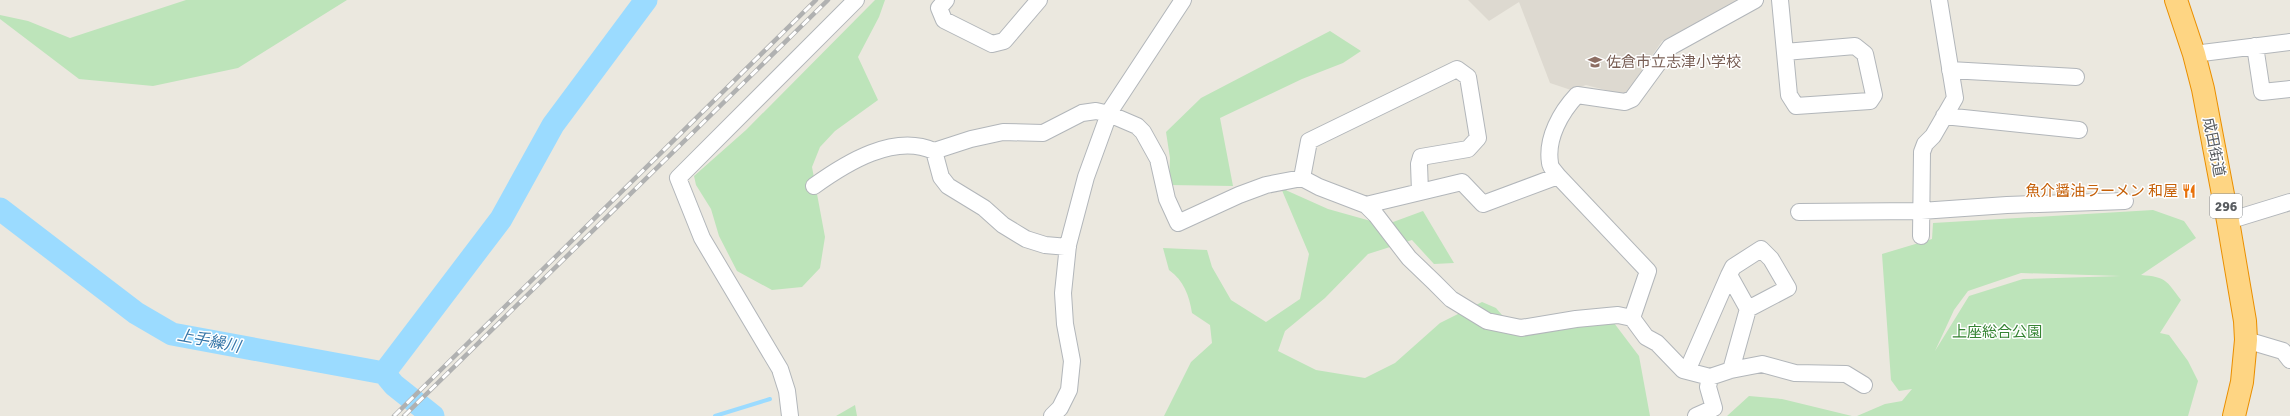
<svg xmlns="http://www.w3.org/2000/svg" width="2290" height="416" font-family="Signika,'Noto Sans JP',sans-serif">
<style>
.education{fill:#ddd9d0}
.green{fill:#bde4ba;fill-rule:evenodd}
.lines{fill:none;stroke-linecap:round;stroke-linejoin:round}
.stream{stroke:#9bdbff;stroke-width:4}
.river{stroke:#9bdbff;stroke-width:23}
.minor-casing{stroke:#b2b6ba;stroke-width:18}
.highway-casing{stroke:#ea8f00;stroke-width:24}
.minor{stroke:#fff;stroke-width:16}
.highway{stroke:#fed583;stroke-width:22}
.rail-casing{stroke:#b0b1b1;stroke-width:4.5}
.rail{stroke:#fff;stroke-width:3;stroke-dasharray:9;stroke-linecap:butt}
.labels{text-anchor:middle;stroke-width:3;stroke-linejoin:round;paint-order:stroke}
.shield{fill:#fff;stroke:#8a8d90;stroke-width:1}
.shield-label{font-size:14px;font-weight:bold;fill:#585c60}
.education-label{font-size:15px;fill:#785e54;stroke:#fff;text-anchor:start}
.street-label{font-size:15px;fill:#585c60;stroke:#fff}
.food-label{font-size:15px;fill:#c56008;stroke:#fff;text-anchor:end}
.park-label{font-size:15px;fill:#358433;stroke:#fff}
.water-label{font-size:16px;font-style:italic;fill:#3676a8;stroke:#fff}
</style>
<rect width="100%" height="100%" fill="#ebe8df"/>
<!-- education -->
<path class="education" d="M 1468,0 L 1739,0 L 1662,41 L 1625,95 L 1586,85 L 1571,90 L 1550,83 L 1519,2 L 1489,21 Z"/>
<!-- green -->
<path class="green" d="M 186,0 L 347,0 L 238,68 L 153,86 L 79,79 L 0,19 L 0,15 L 28,21 L 70,38 Z
M 875,0 L 885,0 L 879,17 L 858,57 L 878,100 L 835,131 L 820,147 L 812,167 L 825,237 L 820,268 L 802,287 L 772,290 L 737,271 L 719,236 L 711,209 L 696,185 L 694,176 L 746,130 Z
M 1330,31 L 1361,51 L 1343,63 L 1302,79 L 1220,118 L 1233,186 L 1169,185 L 1170,158 L 1166,132 L 1201,98 Z
M 1281,188 L 1328,209 L 1385,225 L 1423,211 L 1454,263 L 1434,264 L 1412,240 L 1368,254 L 1325,298 L 1285,331 L 1278,351 L 1316,370 L 1365,378 L 1395,363 L 1440,323 L 1482,302 L 1496,308 L 1513,328 L 1611,319 L 1639,356 L 1650,416 L 1164,416 L 1191,362 L 1212,343 L 1210,325 L 1192,313 C 1189,295 1184,281 1169,270 L 1163,248 L 1207,250 L 1212,267 L 1231,300 L 1266,322 L 1300,299 L 1309,254 Z
M 2153,210 L 2184,221 L 2196,238 L 2141,275 C 2166,277 2166,280 2181,300 L 2160,333 L 2169,335 L 2188,361 L 2198,381 L 2188,416 L 1857,416 L 1885,404 L 1902,401 L 1912,389 L 1899,391 L 1891,380 L 1882,254 L 1932,239 L 1933,223 ZM 2021,273 L 2121,276 L 2023,279 L 1969,296 L 1935,351 L 1954,310 L 1968,291 Z
M 1749,396 L 1782,399 L 1852,416 L 1727,416 Z
M 855,405 L 857,416 L 836,416 Z"/>
<g class="lines">
<!-- stream -->
<path class="stream" d="M 715,416 L 770,399"/>
<!-- river -->
<path class="river" d="M 0,209 L 136,313 L 172,334 L 384,373
M 384,373 L 501,219 L 553,125 L 646,0
M 384,373 L 394,385 L 433,416"/>
<defs>
<path id="minor" d="M 946,0 L 939,8 L 944,20 L 992,44 L 1004,41 L 1039,0
M 1780,0 L 1789,95 L 1796,106 L 1870,101 L 1874,95 L 1865,54 L 1855,46 L 1785,52
M 2255,46 L 2262,92 L 2290,89
M 2194,54 L 2290,42
M 1950,70 L 2076,77
M 1944,116 L 2079,130
M 934,151 L 941,177 L 948,186 L 984,208 L 1003,225 L 1026,239 L 1045,245 L 1068,247
M 1302,178 L 1309,141 L 1457,69 L 1468,77 L 1478,138 L 1468,149 L 1421,157 L 1419,164 L 1420,192
M 814,186 C 846,163 894,133 934,151 L 971,139 L 1003,132 L 1043,133 L 1082,113 L 1096,111 L 1109,114 L 1137,126 L 1143,132 L 1158,159 L 1167,199 L 1178,223 L 1239,195 L 1266,185 L 1302,178 L 1319,187 L 1366,205 L 1376,215 L 1409,258 L 1434,282 L 1451,299 L 1487,321 L 1521,328 L 1576,319 L 1618,315 L 1632,318 L 1646,337 L 1657,343 L 1683,370 L 1710,377 L 1731,370 L 1762,364 L 1795,373 L 1846,374 L 1864,385
M 1366,205 L 1462,182 L 1483,204 L 1558,176
M 1799,212 L 1921,211 L 2007,205 L 2125,201
M 2228,221 L 2290,202
M 1921,236 L 1922,152 L 1925,144 L 1933,136 L 1955,98 L 1939,0
M 1632,318 L 1648,271 L 1558,176 C 1555,172 1550,167 1550,163 C 1546,138 1561,112 1577,95 L 1625,102 L 1632,99 L 1670,47 L 1755,0
M 2246,340 L 2283,351 L 2290,360
M 1731,370 L 1748,309
M 1687,371 L 1729,275 L 1733,267 L 1761,249 L 1771,259 L 1788,288 L 1748,309 L 1729,275
M 790,416 L 787,391 L 780,369 L 702,238 L 678,178 L 856,0
M 1052,416 L 1060,408 L 1069,390 L 1072,361 L 1065,324 L 1063,293 L 1068,245 L 1086,177 L 1110,111 L 1183,0
M 1696,416 L 1714,408 L 1708,387 L 1710,377"/>
<path id="highway" d="M 2176,0 L 2194,54 L 2203,89 L 2228,221 L 2245,321 L 2246,340 L 2242,382 L 2234,416"/>
</defs>
<!-- minor casing -->
<use href="#minor" class="minor-casing"/>
<!-- highway casing -->
<use href="#highway" class="highway-casing"/>
<!-- minor -->
<use href="#minor" class="minor"/>
<!-- highway -->
<use href="#highway" class="highway"/>
<defs>
<path id="rail" d="M 394,416 L 816,0
M 404,416 L 828,0"/>
</defs>
<!-- rail casing -->
<use href="#rail" class="rail-casing"/>
<!-- rail -->
<use href="#rail" class="rail"/>
</g>
<!-- icons -->
<defs>
<symbol id="school-bare" viewBox="-9 -9 18 18"><path d="M0-5L7-2L0 1L-7-2ZM-4 1L0 2.5L4 1V4Q0 6-4 4Z" fill="#8d6e63" stroke="#fff" stroke-width="2.5" paint-order="stroke"/></symbol>
<symbol id="restaurant-bare" viewBox="-9 -9 18 18"><path d="M-5-6h1v4h1v-4h1v4h1v-4h1v5L-1.5 .5V6h-2V.5L-5-1ZM5-6V6H3V1.5H1.5Q1.5-4 5-6Z" fill="#e8710a" stroke="#fff" stroke-width="2.5" paint-order="stroke"/></symbol>
</defs>
<g fill-rule="evenodd">
<use href="#school-bare" x="1585" y="52" width="20" height="20"/>
<use href="#restaurant-bare" x="2179" y="181" width="20" height="20"/>
</g>
<g class="labels">
<!-- shield labels -->
<rect class="shield" x="2210" y="194" width="32" height="24" rx="3"/>
<g class="shield-label">
<text x="2226" y="211">296</text>
</g>
<!-- education labels -->
<g class="education-label">
<text x="1606" y="67">佐倉市立志津小学校</text>
</g>
<!-- street labels -->
<g class="street-label">
<text transform="translate(2214 147) rotate(79)" y="5">成田街道</text>
</g>
<!-- food labels -->
<g class="food-label">
<text x="2178" y="196">魚介醤油ラーメン 和屋</text>
</g>
<!-- park labels -->
<g class="park-label">
<text x="1997" y="337">上座総合公園</text>
</g>
<!-- water labels -->
<g class="water-label">
<text transform="translate(209 340) rotate(11)" y="6">上手繰川</text>
</g>
</g>
</svg>
